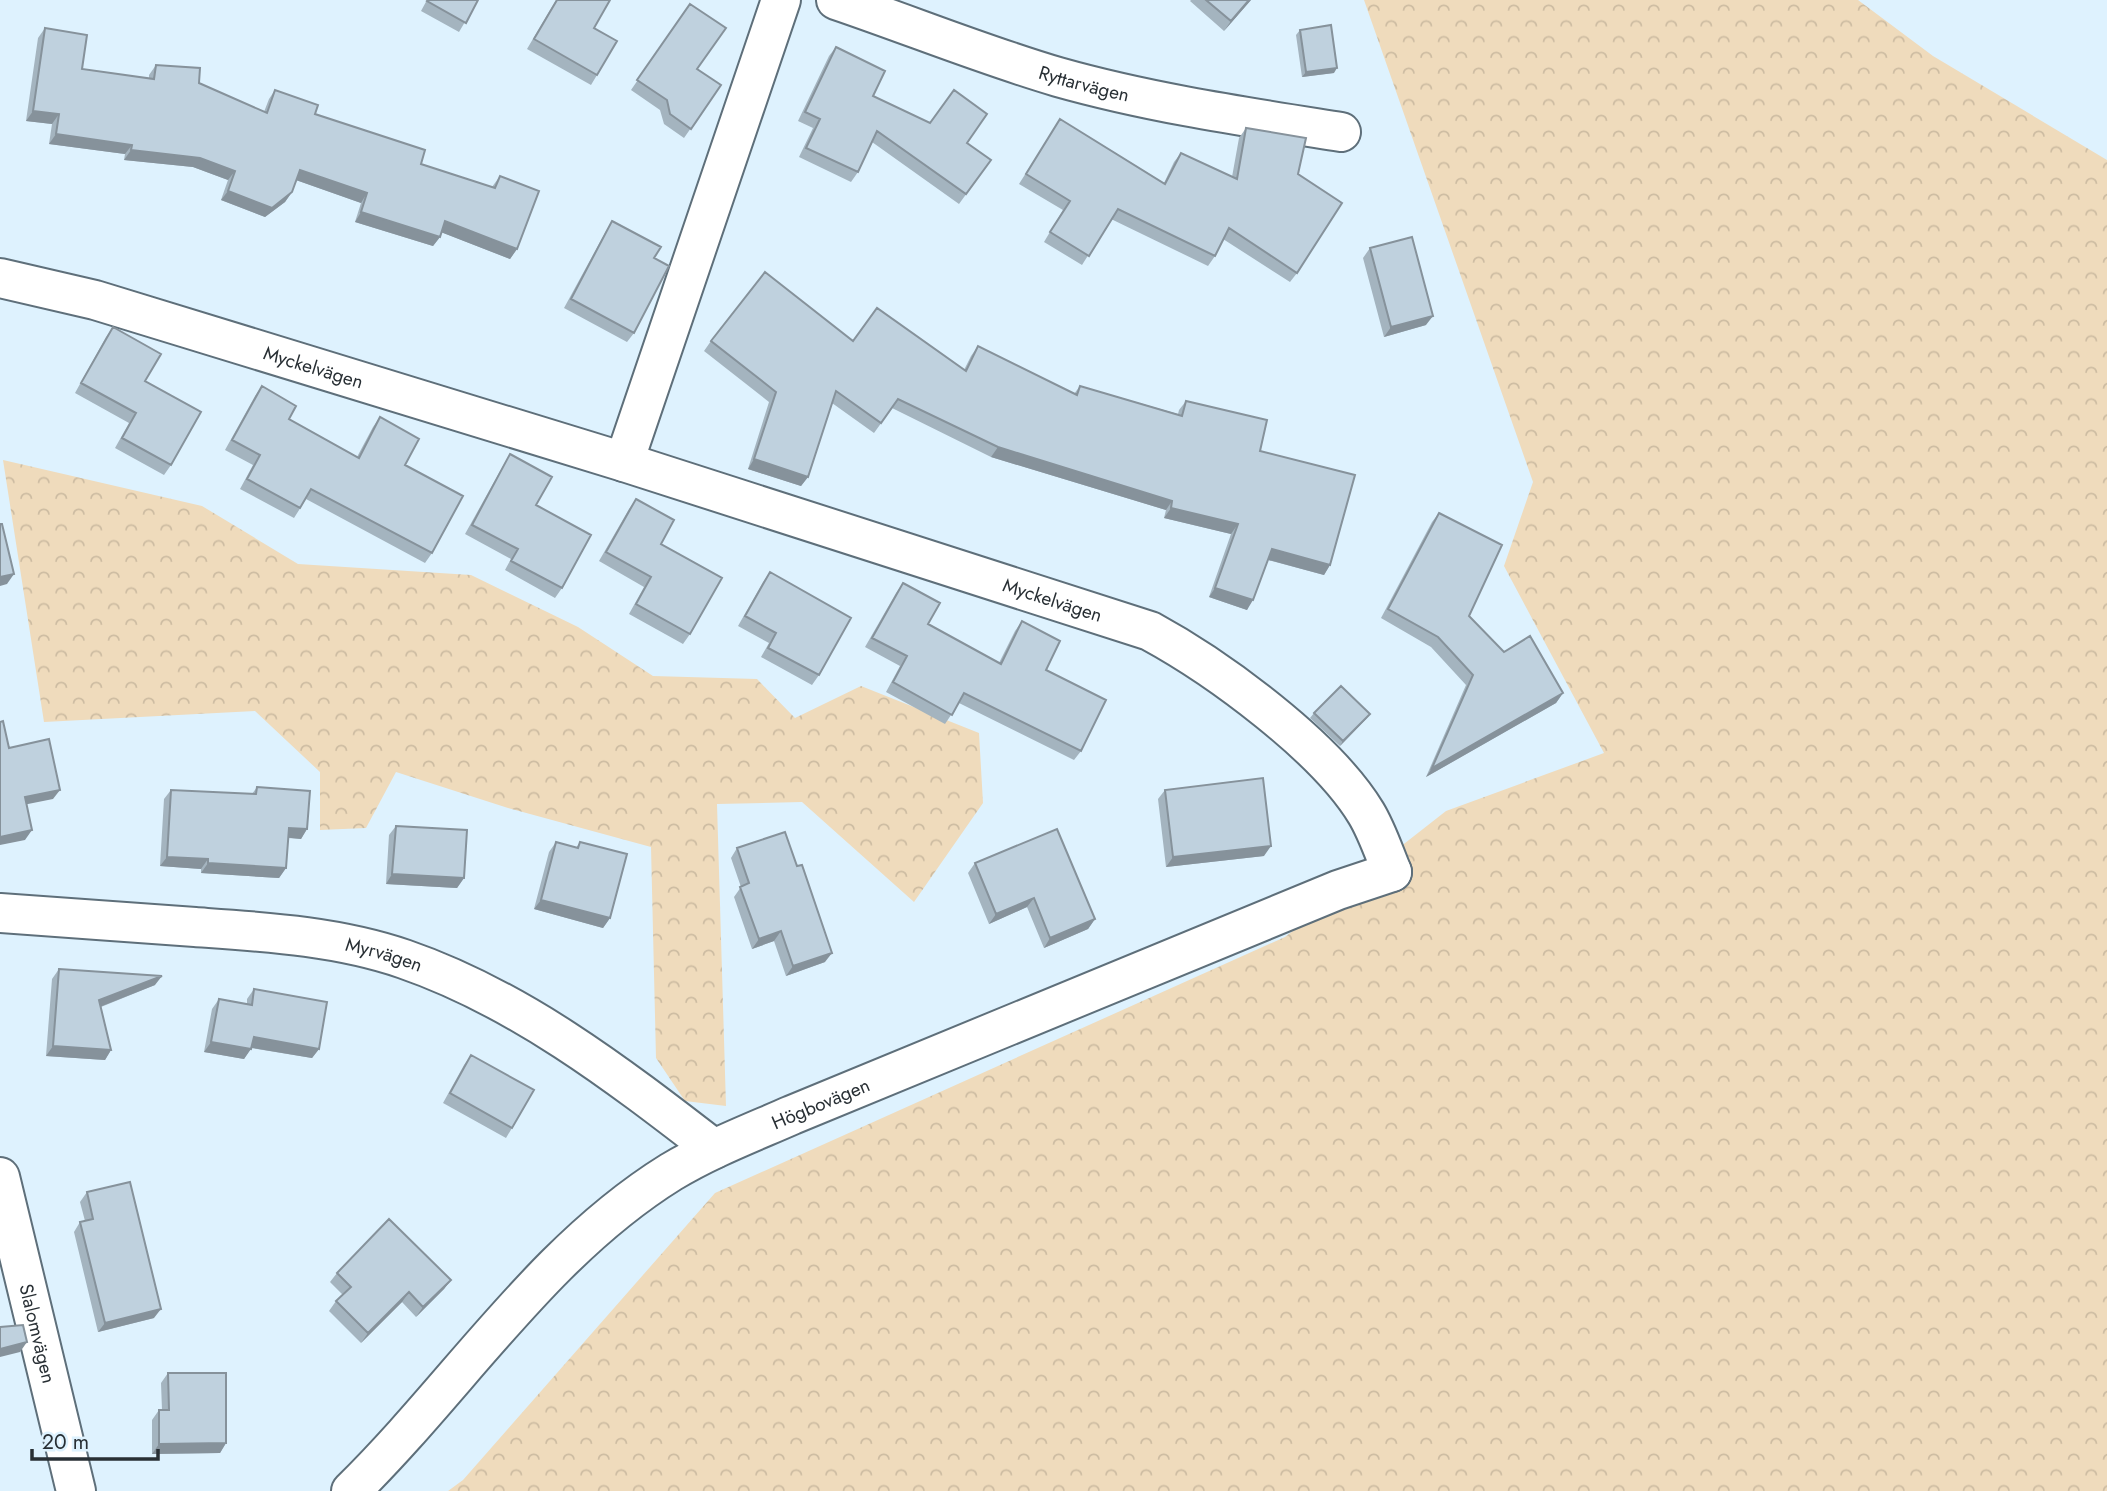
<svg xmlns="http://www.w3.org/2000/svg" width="2107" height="1491" font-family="Jost,sans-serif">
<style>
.forest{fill:url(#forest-crowns)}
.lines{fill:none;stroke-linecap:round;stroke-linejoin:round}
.street-casing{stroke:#5e6f7a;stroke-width:42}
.secondary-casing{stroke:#5e6f7a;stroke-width:42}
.street{stroke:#fff;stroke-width:38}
.secondary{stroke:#fff;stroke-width:38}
.wall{fill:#a4b4bf}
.shaded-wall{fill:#86929b}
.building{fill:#bfd1de;stroke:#86929b;stroke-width:2}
.labels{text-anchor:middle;stroke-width:5;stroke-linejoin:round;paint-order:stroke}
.street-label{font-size:19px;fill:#282f34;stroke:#def2fe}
</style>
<defs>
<pattern id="forest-crowns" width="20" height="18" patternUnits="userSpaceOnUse" patternTransform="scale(1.75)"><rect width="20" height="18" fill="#efdbbc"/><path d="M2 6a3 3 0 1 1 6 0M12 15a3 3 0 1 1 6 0" fill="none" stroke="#cdbca2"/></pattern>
</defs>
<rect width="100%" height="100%" fill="#def2fe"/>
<!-- forest -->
<path class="forest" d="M 1364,0 L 1858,0 L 1933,56 L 2107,160 L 2107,1491 L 448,1491 L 463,1480 L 715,1193 L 1285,937 L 1446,811 L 1604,753 L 1504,566 L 1533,482 Z
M 3,460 L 202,506 L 298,564 L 471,575 L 578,627 L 653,676 L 757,679 L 795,718 L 861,686 L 979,733 L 983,803 L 914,902 L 802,802 L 717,804 L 726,1106 L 685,1101 L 656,1058 L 651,847 L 508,808 L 396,772 L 366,828 L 320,830 L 320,772 L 255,711 L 44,722 Z"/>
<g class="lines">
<defs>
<g id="street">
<path id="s1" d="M 836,0 C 910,25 983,55 1058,77 C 1150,103 1246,117 1341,132"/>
<path id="s2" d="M 0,278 L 95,300 L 624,462 L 1150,631 C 1218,668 1326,747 1366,813 C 1377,831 1384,853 1392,872"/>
<path d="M 624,462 L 781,0"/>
<path id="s3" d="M 0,913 C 65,918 130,922 195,927 C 265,932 337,936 404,959 C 520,999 618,1075 714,1149"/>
<path id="s4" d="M 0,1177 L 76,1491"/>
</g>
<g id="secondary">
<path id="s5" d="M 351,1491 C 458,1386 542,1252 671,1172 C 709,1149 751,1133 792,1115 L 1338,890 L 1392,872"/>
</g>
</defs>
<!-- street casing -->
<use href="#street" class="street-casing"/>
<!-- secondary casing -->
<use href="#secondary" class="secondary-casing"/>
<!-- street -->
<use href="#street" class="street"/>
<!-- secondary -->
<use href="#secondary" class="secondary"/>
</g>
<!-- wall -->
<path class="wall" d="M 427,0 L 478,0 L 459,32 L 421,11 Z
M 556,0 L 610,0 L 594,28 L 597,75 L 591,85 L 527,49 Z
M 1191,0 L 1251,0 L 1224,31 L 1190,1 Z
M 690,4 L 697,69 L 721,85 L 684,138 L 664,124 L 660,110 L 631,90 Z
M 45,28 L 82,69 L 149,79 L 149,75 L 156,65 L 264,112 L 269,99 L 275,90 L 315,114 L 421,164 L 492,187 L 500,176 L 517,249 L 510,259 L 441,232 L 440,237 L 433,246 L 355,222 L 361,203 L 296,180 L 292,192 L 285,202 L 265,217 L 221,200 L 228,180 L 193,167 L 124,160 L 125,154 L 49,144 L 52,124 L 26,121 L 38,38 Z
M 1300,30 L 1334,73 L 1302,77 L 1296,35 Z
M 836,47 L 873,96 L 967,143 L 991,160 L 959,204 L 872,142 L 858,172 L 851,182 L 799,157 L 813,128 L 798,121 L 829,56 Z
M 1060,119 L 1164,183 L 1174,162 L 1181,153 L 1232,177 L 1239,138 L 1246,128 L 1298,174 L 1297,273 L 1290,282 L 1223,239 L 1215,256 L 1208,266 L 1111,219 L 1082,265 L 1044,242 L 1063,210 L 1019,184 Z
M 612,221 L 654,258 L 634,333 L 627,342 L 564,308 L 606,231 Z
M 1370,248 L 1426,325 L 1384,337 L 1363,258 Z
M 113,327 L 145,381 L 171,465 L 164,475 L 115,448 L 129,423 L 75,393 L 106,337 Z
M 711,341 L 853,341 L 964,370 L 971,356 L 978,346 L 1074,394 L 1080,386 L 1178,414 L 1179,410 L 1186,401 L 1260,451 L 1330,565 L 1324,575 L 1268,560 L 1247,610 L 1209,597 L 1231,534 L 1164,518 L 1166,510 L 991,457 L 892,408 L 874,433 L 832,403 L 808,477 L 801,486 L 748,469 L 769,402 L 704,351 Z
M 262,386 L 289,419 L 357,457 L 373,427 L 380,417 L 405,465 L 432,553 L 425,563 L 306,499 L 294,518 L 240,489 L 253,465 L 225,450 L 255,396 Z
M 510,454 L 536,505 L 562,588 L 555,598 L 505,570 L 511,559 L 465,534 L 504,464 Z
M 636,499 L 661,544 L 690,634 L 683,644 L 629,614 L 644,587 L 599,561 L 629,509 Z
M 1439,513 L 1469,616 L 1504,652 L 1563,693 L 1556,703 L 1426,777 L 1466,685 L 1431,647 L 1381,618 L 1432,522 Z
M 770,572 L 819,675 L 812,685 L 761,657 L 769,643 L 738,626 L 763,582 Z
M 903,583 L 928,624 L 999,663 L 1015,631 L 1022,621 L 1046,670 L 1081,751 L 1074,760 L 959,703 L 945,724 L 886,692 L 900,666 L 865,647 L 896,593 Z
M 1314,713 L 1370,714 L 1366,719 L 1340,746 L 1310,718 Z
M 257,787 L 307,829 L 301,839 L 288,838 L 286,868 L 279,878 L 201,873 L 201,869 L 160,866 L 164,799 L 171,790 L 252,794 Z
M 1165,790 L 1264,856 L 1166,867 L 1158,799 Z
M 396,826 L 464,878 L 457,888 L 386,884 L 389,835 Z
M 556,842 L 576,848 L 580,842 L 610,918 L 603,928 L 534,909 L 549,852 Z
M 737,848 L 825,962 L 786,976 L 774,941 L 752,949 L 734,897 L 741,887 L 731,858 Z
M 975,863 L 1095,919 L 1088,929 L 1044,948 L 1027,907 L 989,924 L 968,873 Z
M 59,969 L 155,985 L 101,1007 L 111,1050 L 105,1060 L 46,1056 L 52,979 Z
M 254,989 L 319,1049 L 312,1058 L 251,1048 L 244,1059 L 204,1052 L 212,1009 L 219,999 L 247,1004 L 247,999 Z
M 471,1055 L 512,1128 L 506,1138 L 443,1103 L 464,1065 Z
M 87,1192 L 154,1318 L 98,1332 L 74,1232 L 80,1222 L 85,1221 L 80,1202 Z
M 337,1273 L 451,1280 L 444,1289 L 416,1317 L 402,1302 L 361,1343 L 329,1311 L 336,1301 L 343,1295 L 330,1282 Z
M 168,1373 L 226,1443 L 220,1453 L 152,1454 L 152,1420 L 159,1410 L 162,1410 L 161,1383 Z"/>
<!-- shaded-wall -->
<path class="shaded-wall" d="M 1249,0 L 1251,0 L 1224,31 L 1231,21 Z
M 1337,68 L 1334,73 L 1302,77 L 1306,72 Z
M 33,111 L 59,114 L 52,124 L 26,121 Z
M 56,134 L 132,145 L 125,154 L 49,144 Z
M 131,150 L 200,158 L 235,171 L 228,180 L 193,167 L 124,160 Z
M 300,170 L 367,193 L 361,203 L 293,179 Z
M 228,191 L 292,192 L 285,202 L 265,217 L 221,200 Z
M 361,212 L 440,237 L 433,246 L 355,222 Z
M 445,221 L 517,249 L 510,259 L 438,231 Z
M 1433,316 L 1426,325 L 1384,337 L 1391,327 Z
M 998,447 L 1172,501 L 1166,510 L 991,457 Z
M 754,459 L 808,477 L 801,486 L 748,469 Z
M 1171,508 L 1238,524 L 1231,534 L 1164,518 Z
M 1272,549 L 1330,565 L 1324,575 L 1265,559 Z
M 14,574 L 7,584 L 0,586 L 0,577 Z
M 1215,588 L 1253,600 L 1247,610 L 1209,597 Z
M 1563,693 L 1556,703 L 1426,777 L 1432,768 Z
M 1370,714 L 1366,719 L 1340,746 L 1343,741 Z
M 60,790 L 53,799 L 18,806 L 25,797 Z
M 289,828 L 307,829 L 301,839 L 282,837 Z
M 32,830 L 25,840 L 0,845 L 0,837 Z
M 1271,846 L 1264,856 L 1166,867 L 1173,857 Z
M 167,857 L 208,859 L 201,869 L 160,866 Z
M 208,863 L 286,868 L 279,878 L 201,873 Z
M 392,874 L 464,878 L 457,888 L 386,884 Z
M 1034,898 L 1027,907 L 989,924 L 996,914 Z
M 541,900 L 610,918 L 603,928 L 534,909 Z
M 1095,919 L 1088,929 L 1044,948 L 1050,938 Z
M 781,931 L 774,941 L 752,949 L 759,939 Z
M 832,953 L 825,962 L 786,976 L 793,966 Z
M 162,976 L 155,985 L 92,1010 L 99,1000 Z
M 254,1037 L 319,1049 L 312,1058 L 247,1047 Z
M 211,1042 L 251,1049 L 244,1059 L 204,1052 Z
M 53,1046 L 111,1050 L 105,1060 L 46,1056 Z
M 451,1280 L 444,1289 L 416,1317 L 423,1307 Z
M 409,1292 L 402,1302 L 361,1343 L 368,1333 Z
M 161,1309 L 154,1318 L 98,1332 L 105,1323 Z
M 27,1342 L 20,1352 L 0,1357 L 0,1349 Z
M 226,1443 L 220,1453 L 152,1454 L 159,1444 Z"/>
<!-- building -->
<path class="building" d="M 428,0 L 478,0 L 466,23 L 427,1 Z
M 557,0 L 610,0 L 594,28 L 617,41 L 597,75 L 534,39 Z
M 1206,0 L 1249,0 L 1231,21 Z
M 690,4 L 726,28 L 697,69 L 721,85 L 691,129 L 670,114 L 667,100 L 637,80 Z
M 1331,25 L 1337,68 L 1306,72 L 1300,30 Z
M 45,28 L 87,35 L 82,69 L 154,79 L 156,65 L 200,68 L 199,83 L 267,113 L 275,90 L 318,105 L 315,114 L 425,150 L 421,164 L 495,188 L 500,176 L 539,191 L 517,249 L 445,221 L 440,237 L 361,212 L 367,193 L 300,170 L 292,192 L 272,208 L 228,191 L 235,171 L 200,158 L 131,150 L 132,145 L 56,134 L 59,114 L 33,111 Z
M 836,47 L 885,71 L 873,96 L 930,123 L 954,90 L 987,114 L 967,143 L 991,160 L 966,194 L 877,131 L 858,172 L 806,148 L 820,119 L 805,112 Z
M 1060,119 L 1165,184 L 1181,153 L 1237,179 L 1246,128 L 1306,138 L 1298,174 L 1342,203 L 1297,273 L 1229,228 L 1215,256 L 1118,209 L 1089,256 L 1050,232 L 1070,201 L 1026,174 Z
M 612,221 L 661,247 L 654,258 L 669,266 L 634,333 L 571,299 Z
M 1412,237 L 1433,316 L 1391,327 L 1370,248 Z
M 765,272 L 853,341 L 877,308 L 966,371 L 978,346 L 1077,395 L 1080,386 L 1182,416 L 1186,401 L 1267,420 L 1260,451 L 1355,475 L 1330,565 L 1272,549 L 1253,600 L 1215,588 L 1238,524 L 1171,508 L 1172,501 L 998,447 L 898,399 L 881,423 L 836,391 L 808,477 L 754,459 L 776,392 L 711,341 Z
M 113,327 L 161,354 L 145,381 L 201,412 L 171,465 L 122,438 L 136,413 L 81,383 Z
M 262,386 L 296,406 L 289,419 L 359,458 L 380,417 L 419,439 L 405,465 L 463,496 L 432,553 L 311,489 L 300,508 L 247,479 L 260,455 L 232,440 Z
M 510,454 L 552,477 L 536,505 L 591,535 L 562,588 L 511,561 L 518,549 L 472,525 Z
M 636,499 L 674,520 L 661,544 L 722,578 L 690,634 L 636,604 L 651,577 L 606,552 Z
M 1439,513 L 1502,545 L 1469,616 L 1504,652 L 1530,636 L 1563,693 L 1432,768 L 1473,675 L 1438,637 L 1388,609 Z
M 0,524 L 2,524 L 14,574 L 0,577 Z
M 770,572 L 851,618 L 819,675 L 768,648 L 776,633 L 745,616 Z
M 903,583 L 940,603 L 928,624 L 1001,664 L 1022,621 L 1060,641 L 1046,670 L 1106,700 L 1081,751 L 964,693 L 952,715 L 893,682 L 907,656 L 872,638 Z
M 1341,686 L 1370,714 L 1343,741 L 1314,713 Z
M 3,721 L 9,748 L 49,739 L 60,790 L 25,797 L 32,830 L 0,837 L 0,722 Z
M 1263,778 L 1271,846 L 1173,857 L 1165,790 Z
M 257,787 L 310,791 L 307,829 L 289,828 L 286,868 L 208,863 L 208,859 L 167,857 L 171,790 L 256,794 Z
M 396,826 L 467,830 L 464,878 L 392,874 Z
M 1057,829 L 1095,919 L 1050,938 L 1034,898 L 996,914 L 975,863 Z
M 785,832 L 797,866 L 802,865 L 832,953 L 793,966 L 781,931 L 759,939 L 740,887 L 749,883 L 737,848 Z
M 556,842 L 578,848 L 580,842 L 627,854 L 610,918 L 541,900 Z
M 59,969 L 162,976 L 99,1000 L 111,1050 L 53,1046 Z
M 254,989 L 327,1002 L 319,1049 L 254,1037 L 251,1049 L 211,1042 L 219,999 L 252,1005 Z
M 471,1055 L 534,1090 L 512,1128 L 450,1093 Z
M 130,1182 L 161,1309 L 105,1323 L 80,1222 L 93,1219 L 87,1192 Z
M 389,1219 L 451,1280 L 423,1307 L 409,1292 L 368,1333 L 336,1301 L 351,1287 L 337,1273 Z
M 23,1325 L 27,1342 L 0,1349 L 0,1327 Z
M 168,1373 L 226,1373 L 226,1443 L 159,1444 L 159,1410 L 169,1410 Z"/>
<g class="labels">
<!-- street labels -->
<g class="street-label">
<text dy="7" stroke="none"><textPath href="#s1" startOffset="262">Ryttarvägen</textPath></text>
<text dy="7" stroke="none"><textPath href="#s2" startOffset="326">Myckelvägen</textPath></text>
<text dy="7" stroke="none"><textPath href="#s2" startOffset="1101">Myckelvägen</textPath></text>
<text dy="7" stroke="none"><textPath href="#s3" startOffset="387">Myrvägen</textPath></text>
<text dy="7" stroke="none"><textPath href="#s5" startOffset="618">Högbovägen</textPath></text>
<text dy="7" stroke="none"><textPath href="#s4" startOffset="161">Slalomvägen</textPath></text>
</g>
</g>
<!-- scale -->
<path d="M32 1449v10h126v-10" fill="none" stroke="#282f34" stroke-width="3.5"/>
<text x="42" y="1449" font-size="21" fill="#282f34" stroke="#def2fe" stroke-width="5" paint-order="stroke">20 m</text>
</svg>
